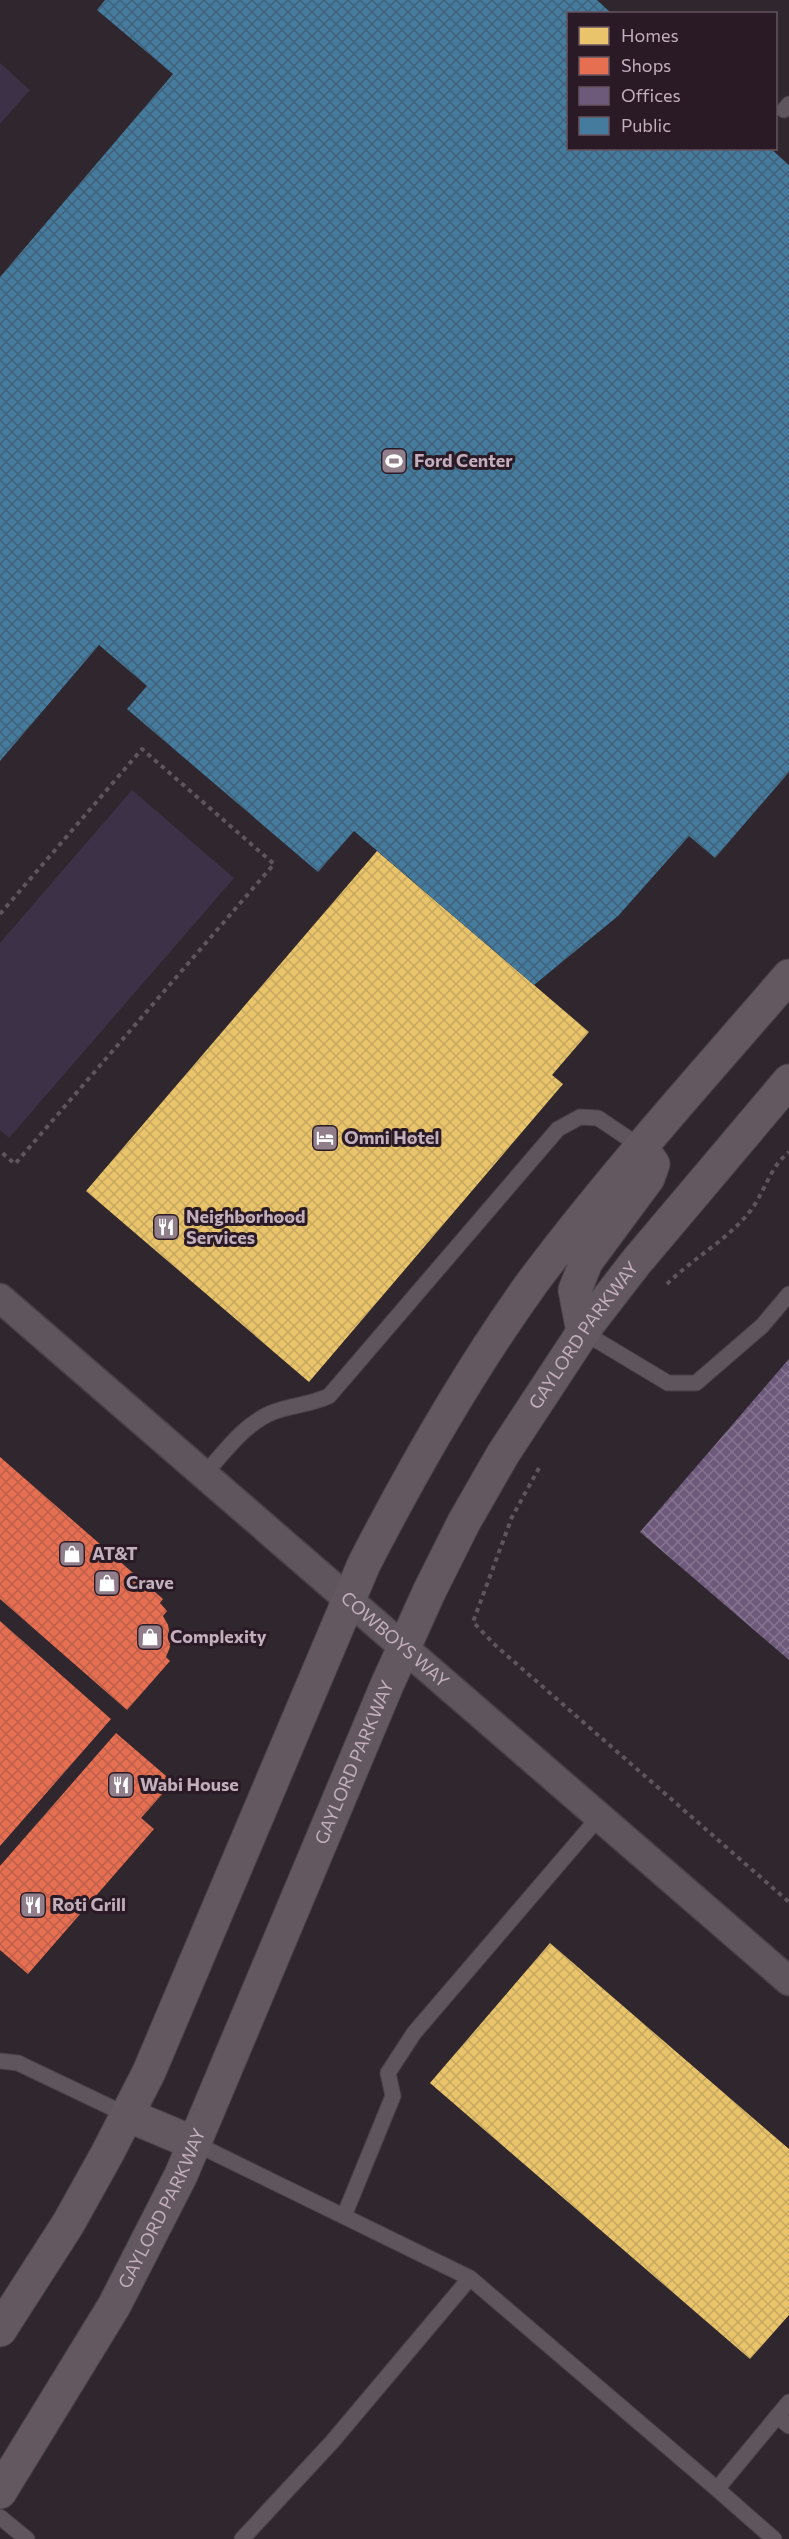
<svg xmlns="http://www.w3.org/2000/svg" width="789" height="2539" font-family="Commissioner,sans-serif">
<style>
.pitch{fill:#3c3146}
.homes{fill:url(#homes-cross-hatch)}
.shops{fill:url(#shops-cross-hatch)}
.offices{fill:url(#offices-cross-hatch)}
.public{fill:url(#public-cross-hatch)}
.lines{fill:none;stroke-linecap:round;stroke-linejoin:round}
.lane-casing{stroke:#494147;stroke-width:17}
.street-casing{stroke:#494147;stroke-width:31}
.secondary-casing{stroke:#494147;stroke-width:35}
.path{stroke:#5e565d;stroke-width:4;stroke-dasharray:4.5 4.5;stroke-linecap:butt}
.lane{stroke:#5f555c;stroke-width:15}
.street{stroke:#5f555c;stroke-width:28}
.secondary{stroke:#645860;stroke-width:33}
.labels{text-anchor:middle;stroke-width:6;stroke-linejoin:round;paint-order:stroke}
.poi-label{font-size:18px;font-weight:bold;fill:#c3aebc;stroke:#2a1a26;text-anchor:start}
.street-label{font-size:18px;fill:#c3aebc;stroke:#2a1a26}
</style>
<defs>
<pattern id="homes-cross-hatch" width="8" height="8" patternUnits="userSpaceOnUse" patternTransform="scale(1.5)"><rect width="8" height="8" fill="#e9c46a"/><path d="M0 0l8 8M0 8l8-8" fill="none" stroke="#c6a760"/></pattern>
<pattern id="shops-cross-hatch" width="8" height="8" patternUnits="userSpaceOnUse" patternTransform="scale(1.5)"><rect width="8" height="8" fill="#e76f51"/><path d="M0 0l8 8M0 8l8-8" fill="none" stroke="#bc604b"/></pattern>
<pattern id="offices-cross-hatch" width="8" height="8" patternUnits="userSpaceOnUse" patternTransform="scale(1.5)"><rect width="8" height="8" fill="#6d597a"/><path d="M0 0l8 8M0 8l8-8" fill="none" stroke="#877591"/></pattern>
<pattern id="public-cross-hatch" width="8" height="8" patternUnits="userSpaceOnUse" patternTransform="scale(1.5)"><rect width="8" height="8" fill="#457b9d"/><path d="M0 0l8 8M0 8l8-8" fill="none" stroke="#41627a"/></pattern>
</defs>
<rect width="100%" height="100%" fill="#30262e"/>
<!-- pitch -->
<path class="pitch" d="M 0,63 L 30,90 L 0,124 Z
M 132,790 L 234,878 L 9,1138 L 0,1130 L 0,943 Z"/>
<!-- homes -->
<path class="homes" d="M 377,851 L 589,1032 L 552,1075 L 563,1084 L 309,1382 L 86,1191 Z
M 550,1943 L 789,2149 L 789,2315 L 750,2359 L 430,2083 Z"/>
<!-- shops -->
<path class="shops" d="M 0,1457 L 163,1599 L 160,1603 L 167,1611 L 163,1616 L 168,1625 L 170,1636 L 170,1647 L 166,1657 L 170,1661 L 127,1710 L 0,1599 Z
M 0,1621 L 111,1719 L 0,1846 Z
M 116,1733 L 173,1782 L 141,1818 L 154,1829 L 28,1974 L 0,1950 L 0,1866 Z"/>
<!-- offices -->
<path class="offices" d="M 789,1359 L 789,1660 L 640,1532 Z"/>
<!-- public -->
<path class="public" d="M 105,0 L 597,0 L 612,14 L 568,14 L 568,148 L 770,148 L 789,165 L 789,772 L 715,858 L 689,836 L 618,916 L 534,985 L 354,831 L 318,872 L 127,709 L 147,686 L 99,645 L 0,761 L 0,277 L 173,74 L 97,10 Z"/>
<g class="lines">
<defs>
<path id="lane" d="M 784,110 L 789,104
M 583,1332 L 668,1383 L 696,1383 L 762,1326 L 789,1294
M 203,1476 C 223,1454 243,1425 271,1413 C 290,1405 310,1405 329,1396 L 558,1129 L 580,1117 L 598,1118 L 641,1147
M 0,2061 L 18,2063 L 127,2115
M 194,2143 L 470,2278 L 717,2489 L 789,2402
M 344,2216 L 393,2096 L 388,2073 L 414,2033 L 599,1817
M 777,2416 L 789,2426
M 717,2489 L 774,2539
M 0,2517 L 27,2539
M 242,2539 L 332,2442 L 470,2278"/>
<g id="street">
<path id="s1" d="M 0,1298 L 789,1981"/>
</g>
<g id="secondary">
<path d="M 583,1332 L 575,1290 L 586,1262 L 648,1178 L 653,1164 L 641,1147"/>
<path d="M 127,2115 L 194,2143"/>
<path d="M 0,2330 L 68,2224 L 107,2154 L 149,2072 L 364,1564 C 414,1467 468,1372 532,1283 C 612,1176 702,1077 789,976"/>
<path id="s2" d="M 0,2492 L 114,2306 L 181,2175 L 387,1685 L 429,1592 L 464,1522 L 503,1454 L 589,1323 L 637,1261 L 789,1081"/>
</g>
</defs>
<!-- lane casing -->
<use href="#lane" class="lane-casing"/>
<!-- street casing -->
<use href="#street" class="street-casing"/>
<!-- secondary casing -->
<use href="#secondary" class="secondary-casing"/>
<!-- path -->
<path class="path" d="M 0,914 L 142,749 L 274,864 L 15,1164 L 0,1151
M 667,1284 C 694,1257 728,1240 751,1210 C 765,1191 770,1167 789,1152
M 539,1468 L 512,1517 L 473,1622 L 495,1645 L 789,1902"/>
<!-- lane -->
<use href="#lane" class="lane"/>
<!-- street -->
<use href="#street" class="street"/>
<!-- secondary -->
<use href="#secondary" class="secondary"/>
</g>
<!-- icons -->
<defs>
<symbol id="stadium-square" viewBox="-11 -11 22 22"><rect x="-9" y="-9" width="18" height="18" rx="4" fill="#907e8a" stroke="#2a1a26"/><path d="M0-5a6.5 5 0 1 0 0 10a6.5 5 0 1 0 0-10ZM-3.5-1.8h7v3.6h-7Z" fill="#fff"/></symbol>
<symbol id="hotel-square" viewBox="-11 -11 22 22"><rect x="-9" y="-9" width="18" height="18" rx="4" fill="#907e8a" stroke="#2a1a26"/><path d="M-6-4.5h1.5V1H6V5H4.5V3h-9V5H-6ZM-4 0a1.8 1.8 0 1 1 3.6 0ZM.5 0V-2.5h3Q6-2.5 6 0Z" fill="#fff"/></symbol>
<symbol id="restaurant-square" viewBox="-11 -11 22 22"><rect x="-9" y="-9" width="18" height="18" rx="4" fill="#907e8a" stroke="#2a1a26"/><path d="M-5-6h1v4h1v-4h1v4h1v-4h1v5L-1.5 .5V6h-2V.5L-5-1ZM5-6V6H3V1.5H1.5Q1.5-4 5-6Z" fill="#fff"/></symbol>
<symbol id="shop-square" viewBox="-11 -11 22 22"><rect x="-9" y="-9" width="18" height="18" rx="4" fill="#907e8a" stroke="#2a1a26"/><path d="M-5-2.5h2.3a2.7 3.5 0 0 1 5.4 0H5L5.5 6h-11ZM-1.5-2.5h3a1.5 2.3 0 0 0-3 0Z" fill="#fff"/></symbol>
</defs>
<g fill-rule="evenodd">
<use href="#stadium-square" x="379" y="446" width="30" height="30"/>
<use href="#hotel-square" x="310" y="1123" width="30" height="30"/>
<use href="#restaurant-square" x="151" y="1212" width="30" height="30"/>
<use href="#shop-square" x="57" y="1539" width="30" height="30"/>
<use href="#shop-square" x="92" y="1568" width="30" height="30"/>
<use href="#shop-square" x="135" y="1622" width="30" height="30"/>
<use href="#restaurant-square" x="106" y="1770" width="30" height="30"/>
<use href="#restaurant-square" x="18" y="1890" width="30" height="30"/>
</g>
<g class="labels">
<!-- poi labels -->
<g class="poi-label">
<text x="414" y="467">Ford Center</text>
<text x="344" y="1144">Omni Hotel</text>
<text x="186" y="1223">Neighborhood<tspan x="186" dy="21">Services</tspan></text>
<text x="92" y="1560">AT&amp;T</text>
<text x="126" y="1589">Crave</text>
<text x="170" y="1643">Complexity</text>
<text x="140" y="1791">Wabi House</text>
<text x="52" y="1911">Roti Grill</text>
</g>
<!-- street labels -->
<g class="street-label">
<text dy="6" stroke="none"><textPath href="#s2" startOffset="1299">GAYLORD PARKWAY</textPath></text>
<text dy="6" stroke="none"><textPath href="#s1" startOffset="522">COWBOYS WAY</textPath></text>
<text dy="6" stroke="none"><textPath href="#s2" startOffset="813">GAYLORD PARKWAY</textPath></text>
<text dy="6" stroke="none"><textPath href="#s2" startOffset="327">GAYLORD PARKWAY</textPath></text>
</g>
</g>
<!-- legend -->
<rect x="567" y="12" width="210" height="138" fill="#2a1a26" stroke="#675562" stroke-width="1.5"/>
<rect x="579" y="27" width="30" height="18" fill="#e9c46a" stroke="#675562" stroke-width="1.5"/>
<text x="621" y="42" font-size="18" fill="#c3aebc">Homes</text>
<rect x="579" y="57" width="30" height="18" fill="#e76f51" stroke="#675562" stroke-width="1.5"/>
<text x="621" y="72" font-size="18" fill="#c3aebc">Shops</text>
<rect x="579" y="87" width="30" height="18" fill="#6d597a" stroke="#675562" stroke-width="1.5"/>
<text x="621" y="102" font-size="18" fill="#c3aebc">Offices</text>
<rect x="579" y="117" width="30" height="18" fill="#457b9d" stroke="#675562" stroke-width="1.5"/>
<text x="621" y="132" font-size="18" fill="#c3aebc">Public</text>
</svg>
